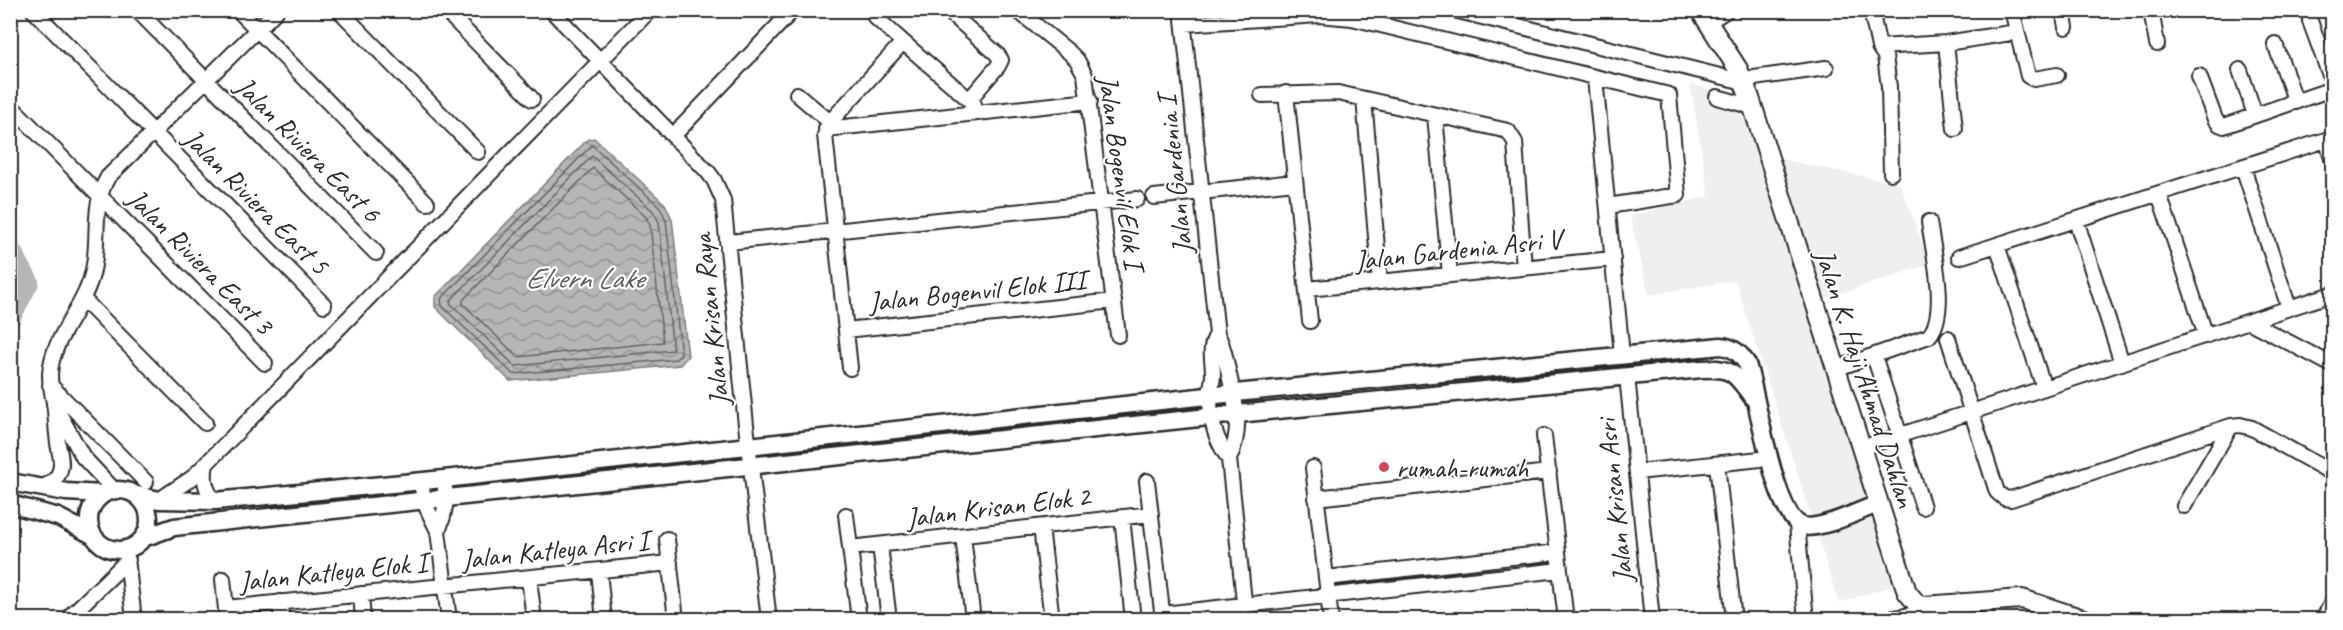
<svg xmlns="http://www.w3.org/2000/svg" width="2343" height="630" font-family="Caveat,sans-serif">
<style>
.built{fill:#efefef}
.water{fill:url(#water-waves);stroke:#7e7e7e;stroke-width:1.5}
.lines{fill:none;stroke-linecap:round;stroke-linejoin:round}
.shore{stroke:#636363;stroke-width:1.5}
.river{stroke:#b6b6b6;stroke-width:22}
.minor-casing{stroke:#2b2b2b;stroke-width:18}
.tertiary-casing{stroke:#2b2b2b;stroke-width:21}
.secondary-casing{stroke:#2b2b2b;stroke-width:22}
.minor{stroke:#fff;stroke-width:14}
.tertiary{stroke:#fff;stroke-width:16}
.secondary{stroke:#fff;stroke-width:18}
.poi-dot{fill:#d1495b;stroke:#fff;stroke-width:2}
.labels{text-anchor:middle;stroke-width:4.5;stroke-linejoin:round;paint-order:stroke}
.street-label{font-size:28px;fill:#2b2b2b;stroke:#fff}
.poi-label{font-size:28px;fill:#2b2b2b;stroke:#fff;text-anchor:start}
.water-label{font-size:30px;font-style:italic;fill:#5c5c5c;stroke:#fff}
</style>
<defs>
<pattern id="water-waves" width="16" height="10" patternUnits="userSpaceOnUse" patternTransform="scale(1.5)"><rect width="16" height="10" fill="#b6b6b6"/><path d="M0 5q4-4 8 0t8 0" fill="none" stroke="#949494"/></pattern>
</defs>
<rect width="100%" height="100%" fill="#fff"/>
<filter id="ink" filterUnits="userSpaceOnUse"><feTurbulence type="fractalNoise" baseFrequency=".0167" numOctaves="2"/><feDisplacementMap in="SourceGraphic" scale="12" xChannelSelector="R" yChannelSelector="G"/><feConvolveMatrix kernelMatrix="1 2 1 2 8 2 1 2 1" color-interpolation-filters="sRGB"/></filter>
<g filter="url(#ink)">
<!-- built -->
<path class="built" d="M 1690,84 L 1754,100 L 1781,159 L 1900,184 L 1930,264 L 1815,302 L 1916,578 L 1839,603 L 1735,280 L 1649,295 L 1630,216 L 1709,196 Z"/>
<!-- water -->
<path class="water" d="M 594,138 L 665,204 L 672,219 L 688,356 L 680,365 L 510,381 L 435,307 L 435,297 L 587,140 Z"/>
<g class="lines">
<!-- shore -->
<path class="shore" d="M 592,145 L 660,207 L 666,220 L 681,354 L 676,359 L 513,374 L 442,306 L 441,299 Z
M 592,156 L 653,211 L 659,222 L 673,350 L 515,366 L 451,304 L 450,301 Z
M 593,168 L 646,217 L 650,225 L 663,342 L 518,357 L 463,304 L 463,300 Z"/>
<!-- river -->
<path class="river" d="M 10,250 L 28,282 L 10,317"/>
<defs>
<path id="minor" d="M 33,10 L 324,305
M 137,10 L 376,253
M 238,10 L 427,203
M 339,10 L 478,152
M 445,10 L 532,99
M 551,10 L 708,172 L 714,180 L 723,200 L 746,425 L 769,620
M 947,10 L 997,54 L 1001,60 L 998,66 L 969,100
M 1017,10 L 1070,53 L 1077,60 L 1085,75 L 1118,335
M 1182,10 L 1217,334
M 1454,10 L 1744,82 L 1754,78 L 1826,68
M 1871,10 L 1879,47 L 1885,56 L 1889,87 L 1891,173
M 2012,10 L 2028,76 L 2034,79 L 2057,75
M 2063,10 L 2066,27
M 2151,10 L 2157,44
M 2310,21 L 2332,81
M 1707,23 L 1727,10
M 1184,24 L 1319,15 L 1352,18 L 1669,95 L 1678,195 L 1608,206
M 903,42 L 974,104
M 1946,43 L 1955,129
M 2275,44 L 2296,102
M 1879,47 L 1946,43 L 2017,32
M 2240,70 L 2255,115
M 2199,76 L 2215,119 L 2219,124 L 2224,126 L 2332,89
M 1595,78 L 1622,355
M 1286,93 L 1310,321
M 797,94 L 830,122 L 825,135 L 850,368
M 1262,95 L 1338,93 L 1508,131 L 1515,142 L 1524,268
M 1717,97 L 1753,107
M 1364,99 L 1380,282
M 10,105 L 265,363
M 1435,116 L 1450,275
M 830,122 L 903,42 L 875,17 L 873,10
M 826,129 L 1090,101
M 673,136 L 793,10
M 2327,140 L 2332,159
M 2243,167 L 2289,308
M 2159,194 L 2206,336
M 1154,197 L 1295,182
M 2076,220 L 2122,363
M 729,242 L 1137,199
M 1997,245 L 2044,388
M 1959,257 L 2332,138
M 1307,289 L 1613,259
M 83,299 L 205,423
M 2250,322 L 2332,365
M 846,330 L 1114,301
M 1948,338 L 1997,492 L 2004,498 L 2011,499 L 2231,426 L 2240,425 L 2252,428 L 2332,473
M 1876,362 L 1923,507
M 1835,369 L 1929,336 C 1949,313 1933,251 1929,222
M 1627,376 L 1652,620
M 50,385 L 146,482
M 54,404 L 83,457 L 114,490
M 1544,436 L 1566,620
M 1861,448 L 2332,294
M 1229,459 C 1216,441 1210,420 1210,398 C 1210,390 1213,382 1213,374 C 1213,358 1208,349 1217,334 C 1224,346 1225,357 1228,370 C 1235,403 1244,426 1229,459 L 1246,620
M 206,464 C 203,479 205,490 215,501
M 1717,464 L 1734,620
M 1313,468 L 1331,620
M 1637,472 L 1770,458
M 421,481 L 424,502 L 438,531 L 449,620
M 1147,481 L 1163,620
M 41,488 C 49,484 58,480 60,470 C 63,462 59,452 58,443 C 56,430 56,416 54,402 C 52,393 50,385 50,375 C 51,337 86,307 93,270 C 100,239 91,205 108,177 L 277,10
M 1316,498 L 1549,472
M 159,500 L 192,478 L 206,464 L 650,10
M 2184,506 L 2231,426
M 846,515 L 859,620
M 1122,517 L 1133,620
M 1797,524 L 1806,620
M 1041,527 L 1052,620
M 438,531 C 446,512 447,499 444,479
M 963,536 L 973,620
M 667,539 L 676,620
M 880,545 L 889,620
M 850,548 L 1151,514
M 126,549 L 134,620
M 599,571 L 604,620
M 529,578 L 534,620
M 1326,578 L 1558,552
M 223,579 L 227,620
M 361,594 L 363,620
M 280,602 L 282,620
M 226,608 L 670,563
M 1163,614 L 1560,570
M 66,620 L 128,560
M 1884,620 L 1915,614
M 2323,620 L 2332,602"/>
<path id="tertiary" d="M 10,482 L 66,492 L 103,494
M89 520a30 30 0 1 1 60 0a30 30 0 1 1-60 0Z
M 137,495 L 159,500 L 215,501 L 444,479 L 1235,393 L 1721,346 C 1733,347 1740,353 1747,364 C 1757,393 1774,519 1803,526 C 1820,531 1860,510 1878,504
M 10,504 L 58,517 L 94,536
M 143,538 L 174,527 L 1237,414 L 1702,369 C 1733,367 1735,374 1753,398"/>
<path id="secondary" d="M 1700,10 L 1738,69 L 1750,98 L 1907,592 L 1917,604 L 1923,606 L 2022,599 L 2086,620"/>
</defs>
<!-- minor casing -->
<use href="#minor" class="minor-casing"/>
<!-- tertiary casing -->
<use href="#tertiary" class="tertiary-casing"/>
<!-- secondary casing -->
<use href="#secondary" class="secondary-casing"/>
<!-- minor -->
<use href="#minor" class="minor"/>
<!-- tertiary -->
<use href="#tertiary" class="tertiary"/>
<!-- secondary -->
<use href="#secondary" class="secondary"/>
</g>
</g>
<!-- markers -->
<circle class="poi-dot" cx="1384" cy="467" r="6"/>
<g class="labels">
<!-- street labels -->
<g class="street-label">
<text transform="translate(309 149) rotate(45)" y="10">Jalan Riviera East 6</text>
<text transform="translate(1122 172) rotate(82)" y="10">Jalan Bogenvil Elok I</text>
<text transform="translate(1174 175) rotate(-96)" y="10">Jalan Gardenia I</text>
<text transform="translate(257 201) rotate(45)" y="10">Jalan Riviera East 5</text>
<text transform="translate(1458 249) rotate(-6)" y="10">Jalan Gardenia Asri V</text>
<text transform="translate(201 261) rotate(45)" y="10">Jalan Riviera East 3</text>
<text transform="translate(977 290) rotate(-6)" y="10">Jalan Bogenvil Elok III</text>
<text transform="translate(710 320) rotate(-96)" y="10">Jalan Krisan Raya</text>
<text transform="translate(1866 378) rotate(72)" y="10">Jalan K. Haji Ahmad Dahlan</text>
<text transform="translate(1614 501) rotate(-96)" y="10">Jalan Krisan Asri</text>
<text transform="translate(998 506) rotate(-7)" y="10">Jalan Krisan Elok 2</text>
<text transform="translate(555 549) rotate(-6)" y="10">Jalan Katleya Asri I</text>
<text transform="translate(333 571) rotate(-6)" y="10">Jalan Katleya Elok I</text>
</g>
<!-- poi labels -->
<g class="poi-label">
<text x="1396" y="477">rumah-rumah</text>
</g>
<!-- water labels -->
<g class="water-label">
<text x="584" y="288">Elvern Lake</text>
</g>
</g>
<!-- margin -->
<rect width="2343" height="630" fill="none" stroke="#fff" stroke-width="36"/>
<rect x="18" y="18" width="2307" height="594" fill="none" stroke="#2b2b2b" stroke-width="2" filter="url(#ink)"/>
</svg>
